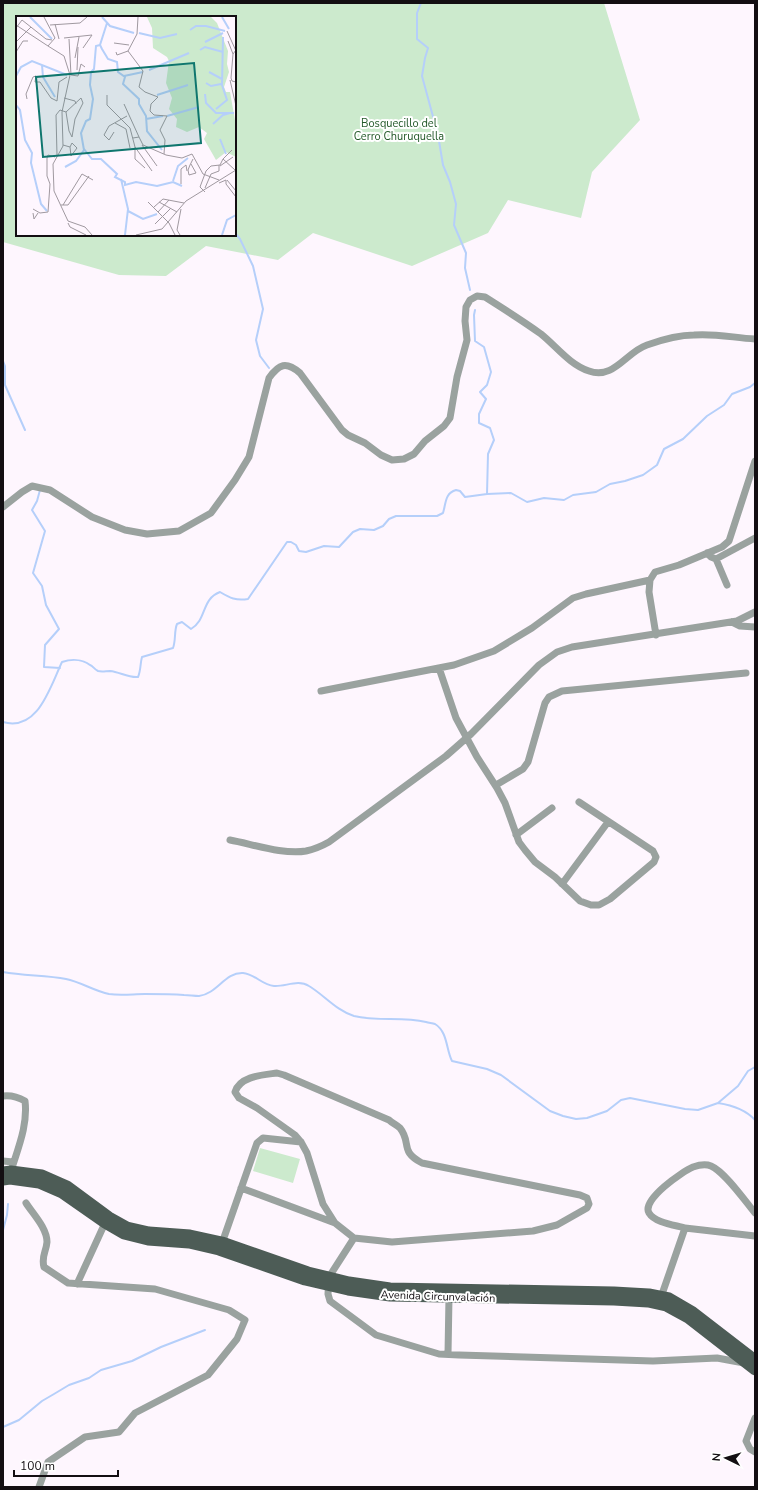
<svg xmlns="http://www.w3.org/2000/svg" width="758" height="1490" font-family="'Nunito Sans',sans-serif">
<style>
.green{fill:#cceacd;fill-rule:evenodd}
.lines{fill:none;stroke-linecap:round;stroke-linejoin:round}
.stream{stroke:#b5cffa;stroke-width:2}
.street{stroke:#9aa29f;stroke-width:7}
.primary{stroke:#4d5c56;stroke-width:11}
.labels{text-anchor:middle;stroke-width:4;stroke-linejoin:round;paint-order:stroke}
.park-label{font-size:11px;fill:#235929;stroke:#fff}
.street-label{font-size:11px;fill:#130e12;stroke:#fff}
.inset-river{fill:none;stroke:#b5cffa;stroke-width:2}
.inset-road{fill:none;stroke:#a099a0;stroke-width:1}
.view{fill:#0f766e;fill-opacity:0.15;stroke:#0f766e;stroke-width:2}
.inset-edge{fill:none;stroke:#130e12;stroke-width:2}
</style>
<rect width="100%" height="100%" fill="#fef6fe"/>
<!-- green -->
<path class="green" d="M 3,3 L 604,3 L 640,120 L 592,172 L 581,218 L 508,200 L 488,233 L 412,266 L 313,233 L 278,260 L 206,246 L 166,276 L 119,275 L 3,242 ZM 17,17 L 235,17 L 235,235 L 17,235 Z
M 260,1148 L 300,1159 L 293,1183 L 253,1171 Z"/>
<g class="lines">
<!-- stream -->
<path class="stream" d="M 421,3 L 417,13 L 417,39 L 428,48 L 425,58 L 422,76 L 438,135 L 443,165 L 450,182 L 456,204 L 454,225 L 466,253 L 465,268 L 470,290
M 235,233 L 240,239 L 253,266 L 263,309 L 256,340 L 260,356 L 269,368
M 475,310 L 474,315 L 475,341 L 484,347 L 491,372 L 487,385 L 480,392 L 486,399 L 479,414 L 479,423 L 490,428 L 494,440 L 488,454 L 487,494
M 3,361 L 5,366 L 5,385 L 25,430
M 40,490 L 37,501 L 32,510 L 45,531 L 33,573 L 42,586 L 46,605 L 59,629 L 45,645 L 44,667 L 60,668
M 3,722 C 38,732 50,687 62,662 C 71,659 82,659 90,665 C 93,666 94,669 98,671 C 102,672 106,671 110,671 C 120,672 128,678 138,677 C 141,670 140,664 142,657 L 173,648 C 176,640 174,631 177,624 L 182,622 L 191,629 C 207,620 201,599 220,592 C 230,598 236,601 248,599 L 287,542 L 291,542 L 296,545 L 299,551 L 306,552 L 324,546 L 339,547 L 353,532 L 360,529 L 374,530 L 383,526 L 389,519 L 396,516 L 437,516 L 443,513 C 446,503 445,493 456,490 L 460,491 L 465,497 L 487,494 L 511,493 L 527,502 L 544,498 L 564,500 L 573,495 L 596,492 L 610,484 L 625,481 L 643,475 L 657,465 L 664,449 L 683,439 L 707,416 L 724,405 L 732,394 L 750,387 L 755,383
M 3,972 C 24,976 46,975 66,979 C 81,982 94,991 109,994 C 121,996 133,994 145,994 C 158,994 171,994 184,995 C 189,995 194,996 199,996 C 217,994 225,972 243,973 C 255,974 262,985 274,986 C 285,987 298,979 309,986 C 324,995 337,1011 354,1016 C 378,1022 402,1016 426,1022 C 429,1023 432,1023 435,1024 C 448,1032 446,1050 452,1061 L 487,1069 L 501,1075 L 550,1111 L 563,1116 L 576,1119 L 587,1118 L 607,1111 L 621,1100 L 630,1098 L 685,1109 L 698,1110 L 718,1103 L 738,1086 L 748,1071 L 755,1067
M 718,1103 C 731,1105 746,1110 755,1120
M 3,1230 L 7,1215 L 8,1204
M 3,1427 L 19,1420 L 42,1401 L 54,1394 L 69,1385 L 89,1378 L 101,1370 L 132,1361 L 161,1347 L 205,1330"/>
<!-- street -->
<path class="street" d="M 3,507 L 22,492 L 32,486 L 50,490 L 92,517 L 125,530 L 147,534 L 179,531 L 211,513 L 235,480 L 249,457 L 269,378 C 279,364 286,361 300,373 L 342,430 L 348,435 L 365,443 L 381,455 L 392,460 L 404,459 L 414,454 L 425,441 L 444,426 L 450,418 L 457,377 L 467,340 L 465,321 L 466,307 L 470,300 L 477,296 L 485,297 C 504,309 523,321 541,334 C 556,346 570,365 589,371 C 614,380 626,352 647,345 C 661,340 679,335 694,335 C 714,333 735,338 755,339
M 707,553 L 711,557 L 716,559 L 755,538
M 716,559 L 727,585
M 732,622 L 740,626 L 755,627
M 656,635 L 649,592 L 650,580 L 655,572 L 679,565 L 722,547 L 729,541 L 755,461
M 439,668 L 456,718 L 477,757 L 497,788 L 505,803 L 519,842 L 525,850 L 535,862 L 555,877 L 580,901 L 591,905 L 599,905 L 610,899 L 654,862 L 656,857 L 653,851 L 579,802
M 321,691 L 454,665 L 494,651 L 532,628 L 573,598 L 586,594 L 650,580
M 496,785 L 523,769 L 528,762 L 545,703 L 549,697 L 562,691 L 746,673
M 516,835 L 552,808
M 230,840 C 252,844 284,855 306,851 C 315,849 322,846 329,842 L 446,756 L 471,734 L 539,665 L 557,652 L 572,647 L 737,621 L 755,612
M 562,884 L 608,822
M 277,1073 L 284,1075 L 389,1120 C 392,1123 397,1125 400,1128 C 412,1143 399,1151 422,1163 L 580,1195 L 587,1198 L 589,1204 L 587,1208 L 557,1225 L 533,1231 L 392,1242 L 354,1238 L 335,1223 L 323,1204 L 307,1153 L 301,1142 L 295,1135 L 257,1108 L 239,1098 L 235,1092 C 240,1076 263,1075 277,1073 Z
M 3,1096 C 11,1095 18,1097 25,1101 C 28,1125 18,1148 11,1171
M 3,1161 L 13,1162
M 241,1188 L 335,1223
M 26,1203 C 33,1214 47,1228 47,1242 C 46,1253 41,1256 44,1267 L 68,1283 L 155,1289 L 229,1310 L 245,1320 L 237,1339 L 208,1375 L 135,1413 L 119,1432 L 85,1437 L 48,1462 L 39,1487
M 685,1228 C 675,1225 655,1223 649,1213 C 641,1200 683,1171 693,1167 C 699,1165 706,1164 711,1166 C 725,1172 745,1201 755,1213
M 354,1238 L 329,1277 L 328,1294 L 330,1301 L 376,1335 L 439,1354 L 459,1355 L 653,1361 L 717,1358 L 744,1363
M 221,1246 L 257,1143 L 263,1138 L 301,1142
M 77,1284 L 105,1223
M 660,1300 L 685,1228 L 755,1236
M 448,1354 L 449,1297
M 755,1418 L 746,1441 L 750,1449 L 755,1452"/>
<!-- primary -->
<path class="primary" d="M 3,1172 L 11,1171 L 42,1175 L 67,1186 L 109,1217 L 127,1227 L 149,1232 L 190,1235 L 222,1242 L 308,1272 L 349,1282 L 390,1288 L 614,1292 L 649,1294 L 669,1298 L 693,1312 L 755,1360
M 3,1180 L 10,1179 L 39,1183 L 62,1193 L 105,1223 L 124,1234 L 148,1240 L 189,1243 L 219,1250 L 305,1280 L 348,1290 L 390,1296 L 614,1300 L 648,1302 L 666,1306 L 688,1318 L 755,1370"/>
</g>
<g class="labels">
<!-- park labels -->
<g class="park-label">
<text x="399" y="127">Bosquecillo del<tspan x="399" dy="13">Cerro Churuquella</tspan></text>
</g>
<!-- street labels -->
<g class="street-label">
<text transform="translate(438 1296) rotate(2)" y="4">Avenida Circunvalación</text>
</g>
</g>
<!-- overview -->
<g transform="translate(16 16)">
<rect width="220" height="220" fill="#fef6fe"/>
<path d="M 131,1 L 195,1 L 201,7 L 212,35 L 211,48 L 213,56 L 208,71 L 210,76 L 214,76 L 220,110 L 220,141 L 210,136 L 200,144 L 188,123 L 191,117 L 183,111 L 171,116 L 160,111 L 161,103 L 153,93 L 156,82 L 150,67 L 153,45 L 151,41 L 137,32 L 136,12 Z" fill="#cceacd"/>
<path class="inset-river" d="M 14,1 L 36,23M 86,1 L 94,10 L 118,17M 206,1 L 213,13M 91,7 L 84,29 L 86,33 L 92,43 L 101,46 L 102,56 L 109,61 L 107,68 L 123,83 L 123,88 L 130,100 L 131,115 L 146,134M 174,14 L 180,10 L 190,10 L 209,15M 123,17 L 144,22 L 161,18M 189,26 L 207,17M 184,34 L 189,31 L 207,36M 26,49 L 27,61 L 39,81M 133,54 L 173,37M 193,56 L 206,63M 0,60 L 5,51 L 16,45 L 51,59M 108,60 L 127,56M 190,67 L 195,70 L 205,68M 189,78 L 190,87 L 200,97 L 218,97M 141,79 L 172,69M 0,89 L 4,94 L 9,124 L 16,137 L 15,147 L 25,188 L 31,195M 200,93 L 211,84 L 206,69 L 207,21M 151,100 L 183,91M 130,103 L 147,100M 197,108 L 207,99 L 214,97M 204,123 L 210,138M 68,133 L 76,143 L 85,143 L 101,158 L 99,161 L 109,166 L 109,169 L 120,166 L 141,170 L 157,166 L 166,170M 49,151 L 60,145 L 68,134 L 65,117 L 70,105 L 74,103 L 77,83 L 74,69 L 75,56 L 78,53 L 80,30 L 84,29M 105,163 L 112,193 L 109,219M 157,165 L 162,150 L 172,142M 112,195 L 127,203 L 141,198M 206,219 L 211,204 L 220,199"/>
<path class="inset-road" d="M 28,1 L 39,22 L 32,30M 122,1 L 121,18 L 112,35 L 127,55 L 123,71 L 129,76 L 142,81 L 135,88 L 134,95 L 138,99 L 151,100 L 144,114 L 149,124 L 148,138M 39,8 L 43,23M 0,9 L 32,30M 34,9 L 64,7 L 71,1M 0,12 L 6,4 L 30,23 L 36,24M 211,15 L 220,35M 48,22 L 76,19 L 67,32M 53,23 L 55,59M 212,25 L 217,38M 0,26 L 15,11M 98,27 L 113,29M 32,30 L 48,40 L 54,59 L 46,96 L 47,130 L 37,148 L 38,175 L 52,205 L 69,211 L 76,219M 220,34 L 217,38 L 215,62 L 216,65 L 220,66M 0,36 L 7,25 L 12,25M 100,36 L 101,39 L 112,35M 59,42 L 63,21M 61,54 L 62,31M 55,59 L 62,60 L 65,48 L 69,51M 214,64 L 220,90M 91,79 L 91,89 L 114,112 L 119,131 L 136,155M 48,82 L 59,85 L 60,88M 65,82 L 67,87 L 59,103 L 56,121 L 53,115 L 50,96 ZM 11,83 L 10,78 L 17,61 L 20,60 L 19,66 L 24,66 L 35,82 L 41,85 L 43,66 L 51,61M 108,88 L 123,121M 99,107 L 110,113 L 114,132M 98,116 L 93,124 L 88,119 L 93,110 L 111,100M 117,122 L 123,121 L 127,129 L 150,139 L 166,142 L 176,138 L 187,158 L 203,164M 47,129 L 54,131 L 55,140 L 61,132 L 56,127 L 54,131M 126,129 L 141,150M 119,131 L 119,143 L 129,152M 216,134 L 207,143 L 219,154M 41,139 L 40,99 L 44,94 L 50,96M 175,148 L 180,157 L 173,159 L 172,154 L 174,149 L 177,143M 204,150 L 217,141M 211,164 L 220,175M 203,167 L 210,164 L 210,168 L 220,181M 34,168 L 31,160 L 31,142 L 32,139 L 39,141M 165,168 L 165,153 L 170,149 L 171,155M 189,172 L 195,158 L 203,155 L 203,149M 189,176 L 184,171 L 190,155 L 195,150 L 204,149 L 207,143M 132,186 L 153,207 L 159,219M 143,186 L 161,196M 45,189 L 52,189 L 73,160M 47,189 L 66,158 L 77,164M 138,191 L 147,183 L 168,187M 17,193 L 24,197 L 32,196 L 34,168M 142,196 L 153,184M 17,197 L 18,203 L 22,197M 52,207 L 54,211 L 70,219M 139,208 L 155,192M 120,219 L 146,213 L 170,185 L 220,154M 164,219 L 161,214 L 165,193"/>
<path class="view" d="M 178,47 L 185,127 L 27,141 L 20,61 Z"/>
<rect width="220" height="220" class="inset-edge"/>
</g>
<!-- border -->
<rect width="758" height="1490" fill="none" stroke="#130e12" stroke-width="8"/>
<!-- north arrow -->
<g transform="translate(726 1458) rotate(275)" stroke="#ffffff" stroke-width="3" paint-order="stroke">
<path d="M0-3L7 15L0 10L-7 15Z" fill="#130e12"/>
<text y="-6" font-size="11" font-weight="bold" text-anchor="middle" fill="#130e12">N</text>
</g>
<!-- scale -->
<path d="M14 1470v6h104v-6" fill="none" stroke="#130e12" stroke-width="2"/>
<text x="20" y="1470" font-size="12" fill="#130e12" stroke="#ffffff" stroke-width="3" paint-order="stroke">100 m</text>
</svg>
